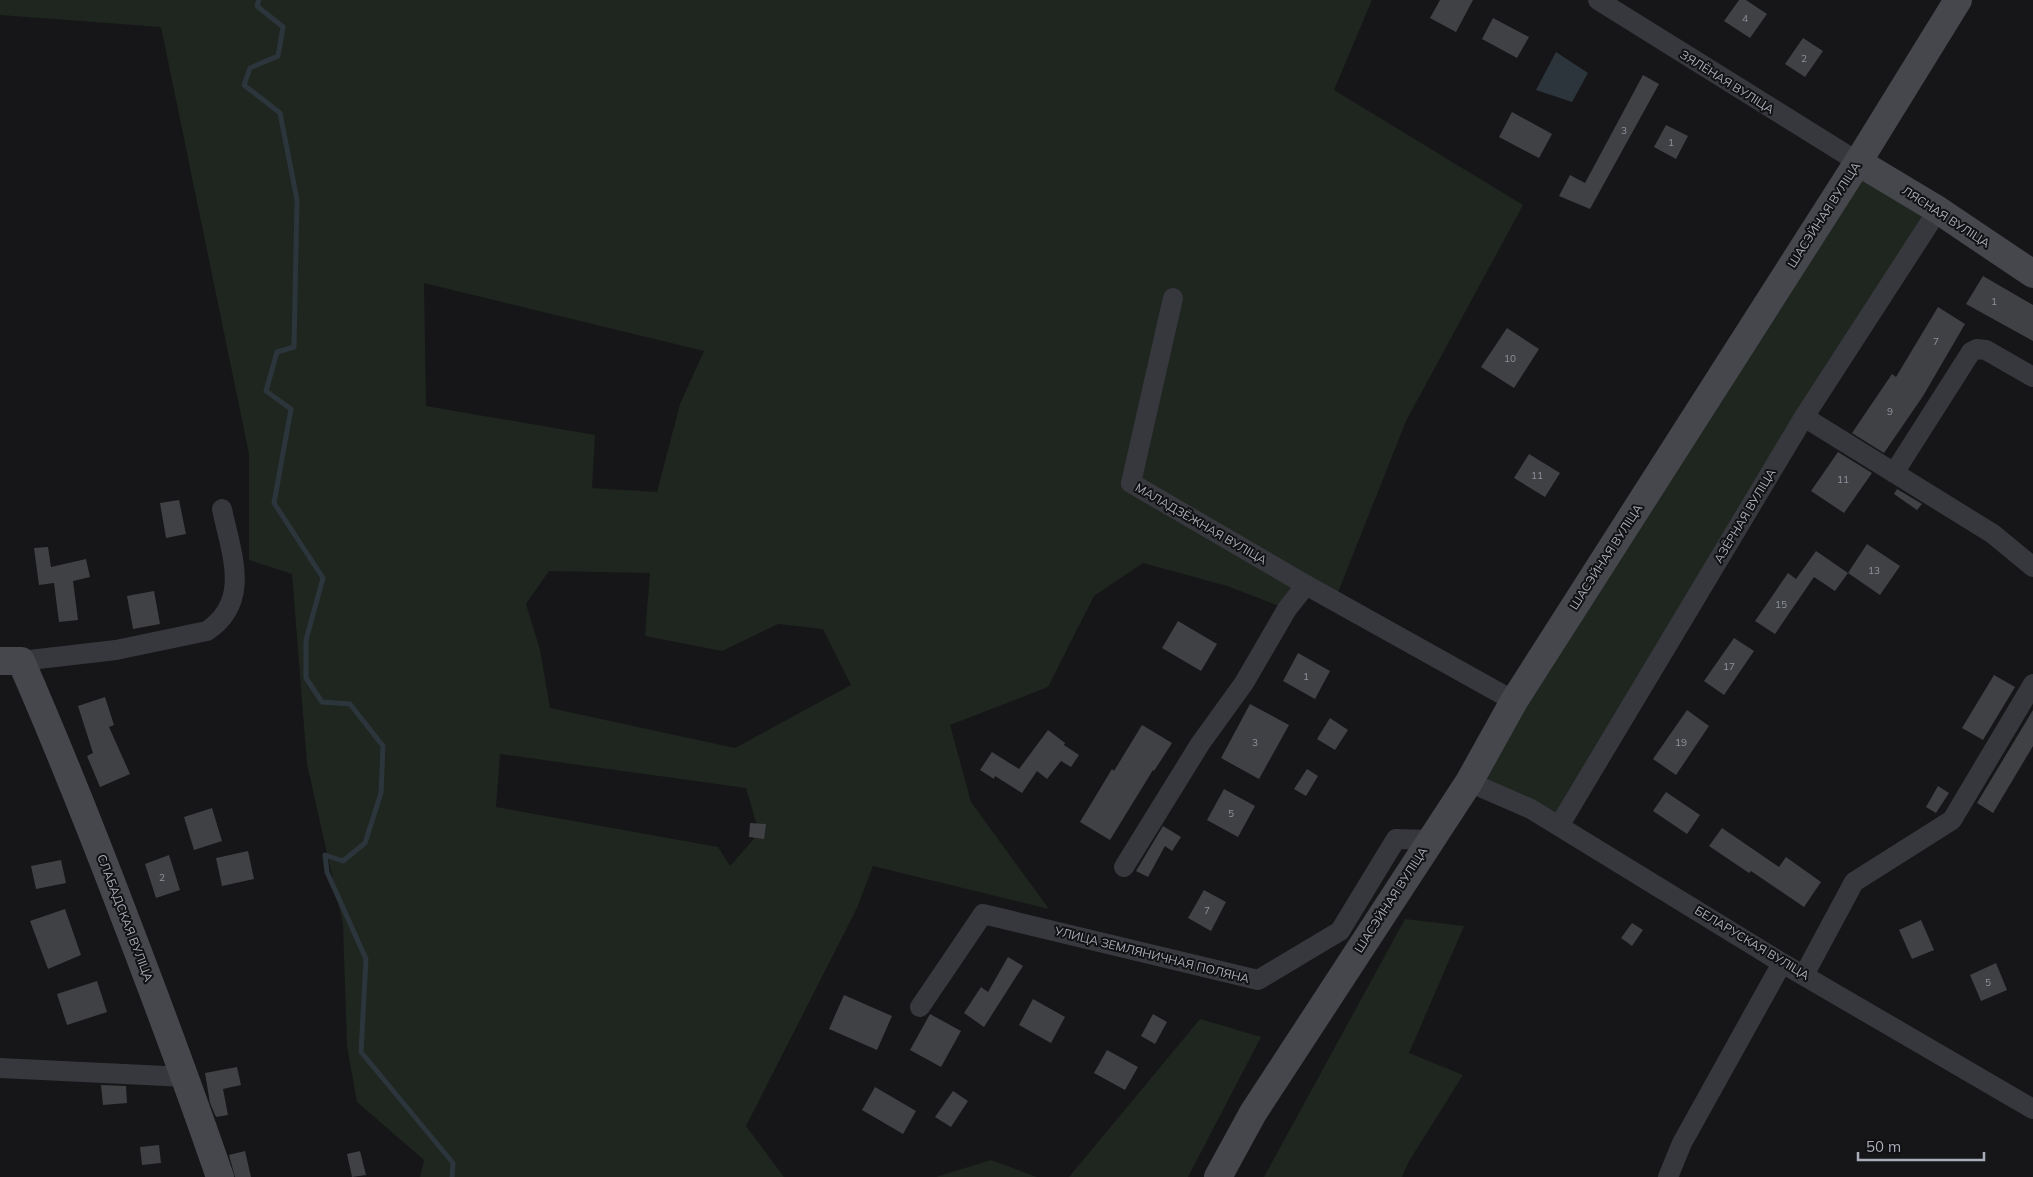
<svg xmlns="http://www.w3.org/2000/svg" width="2033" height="1177" font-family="Mulish,sans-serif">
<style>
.green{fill:#1e261f;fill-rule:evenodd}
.water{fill:#2c353c}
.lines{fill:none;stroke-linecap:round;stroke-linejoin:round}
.stream{stroke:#2c353c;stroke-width:5}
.building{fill:#404145}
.street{stroke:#37383d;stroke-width:20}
.secondary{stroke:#45474d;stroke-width:28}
.labels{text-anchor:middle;stroke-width:4;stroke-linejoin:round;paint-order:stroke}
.number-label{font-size:10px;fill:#8e929b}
.street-label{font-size:12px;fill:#a8adb8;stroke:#111113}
</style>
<rect width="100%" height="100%" fill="#161618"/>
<!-- green -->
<path class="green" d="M 0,0 L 1372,0 L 1334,90 L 1523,205 L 1406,421 L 1335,600 L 1306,585 L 1287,609 L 1227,586 L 1143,563 L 1094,596 L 1048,687 L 950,725 L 971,802 L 1049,909 L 873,866 L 857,908 L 746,1126 L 784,1177 L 420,1177 L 424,1160 L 357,1102 L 347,1046 L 343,924 L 307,764 L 292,574 L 249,560 L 249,454 L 161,27 L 0,15 ZM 424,283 L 704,351 L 680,404 L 657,492 L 592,488 L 595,435 L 426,406 ZM 549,571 L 650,573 L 645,636 L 722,651 L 778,624 L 823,629 L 851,685 L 735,748 L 550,708 L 540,650 L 526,604 ZM 500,754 L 746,788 L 759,833 L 730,866 L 718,847 L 496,807 Z
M 1858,162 L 1938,210 L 1559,826 L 1469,782 Z
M 1405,919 L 1464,926 L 1409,1053 L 1463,1075 L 1408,1163 L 1402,1177 L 1264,1177 Z
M 1200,1019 L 1261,1037 L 1188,1177 L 1069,1177 Z
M 991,1160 L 1037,1177 L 936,1177 Z"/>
<!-- water -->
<path class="water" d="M 1556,52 L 1588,73 L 1572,102 L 1536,90 Z"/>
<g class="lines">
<!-- stream -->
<path class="stream" d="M 259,0 L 257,6 L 283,27 L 278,56 L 250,68 L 244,85 L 280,113 L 297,200 L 294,347 L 277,352 L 266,391 L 291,409 L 274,503 L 323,578 L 306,640 L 306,678 L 322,702 L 350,704 L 383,746 L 381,793 L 365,843 L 343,861 L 325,855 L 327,872 L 366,959 L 361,1052 L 453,1163 L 452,1177"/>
</g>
<!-- building -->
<path class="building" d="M 1440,0 L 1473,0 L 1456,32 L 1430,18 Z
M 1739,0 L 1746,0 L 1767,14 L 1750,38 L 1724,21 Z
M 1493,18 L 1529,37 L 1517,58 L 1482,39 Z
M 1803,38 L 1823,51 L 1805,77 L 1785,64 Z
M 1643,75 L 1659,84 L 1590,209 L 1559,196 L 1570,175 L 1585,183 Z
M 1512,112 L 1552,134 L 1539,158 L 1499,137 Z
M 1666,125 L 1688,136 L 1676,159 L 1654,147 Z
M 1983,276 L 2033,305 L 2033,341 L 1966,304 Z
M 1938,307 L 1965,324 L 1923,396 L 1884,453 L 1852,433 L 1892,374 L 1896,377 Z
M 1507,328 L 1539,349 L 1514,388 L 1481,367 Z
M 1838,452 L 1872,473 L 1844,513 L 1811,491 Z
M 1529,454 L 1560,473 L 1545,497 L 1514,478 Z
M 1897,489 L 1922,504 L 1917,510 L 1894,494 Z
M 179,500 L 186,534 L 166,538 L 160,503 Z
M 1867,544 L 1900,566 L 1880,595 L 1848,573 Z
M 48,547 L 51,567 L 86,559 L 90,577 L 73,581 L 78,620 L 59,622 L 54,583 L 39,585 L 34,548 Z
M 1816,551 L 1848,573 L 1835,591 L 1814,577 L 1775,634 L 1755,621 L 1788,573 L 1796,579 Z
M 154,591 L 160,624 L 133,629 L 127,596 Z
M 1178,621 L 1217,644 L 1201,671 L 1162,648 Z
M 1734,638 L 1754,651 L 1724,695 L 1704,681 Z
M 1298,653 L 1330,671 L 1315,699 L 1283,681 Z
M 1994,675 L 2015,687 L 1983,740 L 1962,728 Z
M 105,697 L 114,725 L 109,727 L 130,774 L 100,787 L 87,756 L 93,753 L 78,706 Z
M 1250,704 L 1289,725 L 1259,779 L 1221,758 Z
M 1687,710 L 1709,726 L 1676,775 L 1653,759 Z
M 2033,710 L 2033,746 L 1993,813 L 1977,803 Z
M 1330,718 L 1348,730 L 1335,750 L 1317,739 Z
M 1142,725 L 1172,743 L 1154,771 L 1153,770 L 1110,840 L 1080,822 L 1112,769 L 1114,771 Z
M 1048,730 L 1065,743 L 1064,745 L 1079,755 L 1071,767 L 1061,761 L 1047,779 L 1037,771 L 1022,793 L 995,776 L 994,779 L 980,770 L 992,752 L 1019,769 Z
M 1307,769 L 1318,776 L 1306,796 L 1294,789 Z
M 1938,786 L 1949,793 L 1936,813 L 1926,807 Z
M 1224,789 L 1255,806 L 1238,837 L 1207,820 Z
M 1666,792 L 1700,815 L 1687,834 L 1653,811 Z
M 212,808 L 222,841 L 194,850 L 184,817 Z
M 750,823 L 766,824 L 764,839 L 749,837 Z
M 1163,826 L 1181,837 L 1172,851 L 1165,846 L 1148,877 L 1136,871 Z
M 1722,828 L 1779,867 L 1786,857 L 1821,882 L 1804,907 L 1751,871 L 1749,873 L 1709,846 Z
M 248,851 L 254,879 L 222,886 L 216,858 Z
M 169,855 L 180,890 L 156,898 L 145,864 Z
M 61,860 L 66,883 L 36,889 L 31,866 Z
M 1204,890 L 1226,902 L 1211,931 L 1188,918 Z
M 65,909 L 81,955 L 48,969 L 30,921 Z
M 1921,920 L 1934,950 L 1912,959 L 1899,930 Z
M 1632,923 L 1643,930 L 1632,946 L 1621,938 Z
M 1008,957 L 1023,966 L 984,1027 L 964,1013 L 981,987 L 988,992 Z
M 1996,963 L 2007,990 L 1981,1001 L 1970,975 Z
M 97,981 L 107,1012 L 67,1025 L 57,994 Z
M 844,995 L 892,1016 L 877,1050 L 829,1029 Z
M 1033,999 L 1065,1017 L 1051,1043 L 1019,1025 Z
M 930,1014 L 961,1031 L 941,1067 L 910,1050 Z
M 1153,1014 L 1167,1022 L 1155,1044 L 1141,1036 Z
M 1107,1050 L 1138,1067 L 1125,1090 L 1094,1073 Z
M 237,1067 L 241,1085 L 223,1089 L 228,1115 L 216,1117 L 210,1103 L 205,1073 Z
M 101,1085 L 126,1086 L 127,1103 L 103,1105 Z
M 875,1087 L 916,1111 L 903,1134 L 862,1110 Z
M 953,1091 L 968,1101 L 951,1127 L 935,1117 Z
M 159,1145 L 161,1163 L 142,1165 L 140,1147 Z
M 245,1151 L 251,1177 L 235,1177 L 229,1155 Z
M 360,1151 L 366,1175 L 352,1177 L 347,1154 Z"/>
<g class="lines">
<!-- street -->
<path class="street" d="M 1598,0 L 1858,162
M 1173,298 L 1131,483 L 1306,585 L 1514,701
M 1804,417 L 1993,534 L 2033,567
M 1894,473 L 1971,352 L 1977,349 L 1986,350 L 2033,377
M 21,661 L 116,650 L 207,631 C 252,601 231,553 222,509
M 1469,782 L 1531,809 L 1782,963 L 2033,1109
M 1559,826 L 1804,417 L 1938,210
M 1124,867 L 1200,744 L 1244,683 L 1287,609 L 1306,585
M 1804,975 L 1854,882 L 1952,820 L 2033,684
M 920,1007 L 983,914 L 1258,980 L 1340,931 L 1396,839 L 1430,840
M 0,1068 L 186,1077
M 1668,1177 L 1682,1143 L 1782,963"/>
<!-- secondary -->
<path class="secondary" d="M 1858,162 L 1938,210 L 2033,274
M 0,661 L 21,661 C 58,746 92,831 125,918 C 158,1004 190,1090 220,1177
M 1218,1177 L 1253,1113 L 1469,782 L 1514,701 L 1858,162 L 1958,0"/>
</g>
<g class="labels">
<!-- number labels -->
<g class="number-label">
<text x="1745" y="22">4</text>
<text x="1804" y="62">2</text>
<text x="1624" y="134">3</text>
<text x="1671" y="146">1</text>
<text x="1994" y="305">1</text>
<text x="1936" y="345">7</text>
<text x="1510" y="362">10</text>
<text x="1890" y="415">9</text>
<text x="1537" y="479">11</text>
<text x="1843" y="483">11</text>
<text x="1874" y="574">13</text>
<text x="1781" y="608">15</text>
<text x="1729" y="670">17</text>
<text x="1306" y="680">1</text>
<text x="1255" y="746">3</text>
<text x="1681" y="746">19</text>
<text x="1231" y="817">5</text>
<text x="162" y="881">2</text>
<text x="1207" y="914">7</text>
<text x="1988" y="986">5</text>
</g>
<!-- street labels -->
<g class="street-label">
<text transform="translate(1727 82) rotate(32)" y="4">ЗЯЛЁНАЯ ВУЛІЦА</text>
<text transform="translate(1824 215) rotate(-57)" y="4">ШАСЭЙНАЯ ВУЛІЦА</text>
<text transform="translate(1946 217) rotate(33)" y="4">ЛЯСНАЯ ВУЛІЦА</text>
<text transform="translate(1745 516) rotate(-59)" y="4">АЗЁРНАЯ ВУЛІЦА</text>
<text transform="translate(1201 524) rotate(30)" y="4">МАЛАДЗЁЖНАЯ ВУЛІЦА</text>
<text transform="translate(1606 557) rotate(-57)" y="4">ШАСЭЙНАЯ ВУЛІЦА</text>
<text transform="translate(1391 900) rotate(-57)" y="4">ШАСЭЙНАЯ ВУЛІЦА</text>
<text transform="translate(125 918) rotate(69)" y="4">СЛАБАДСКАЯ ВУЛІЦА</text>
<text transform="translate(1752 943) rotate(31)" y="4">БЕЛАРУСКАЯ ВУЛІЦА</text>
<text transform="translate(1152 955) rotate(14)" y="4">УЛИЦА ЗЕМЛЯНИЧНАЯ ПОЛЯНА</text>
</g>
</g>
<!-- scale -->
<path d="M1858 1152v8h126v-8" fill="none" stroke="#a8adb8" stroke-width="2.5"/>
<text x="1866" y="1152" font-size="15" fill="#a8adb8" stroke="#111113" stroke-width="4" paint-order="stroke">50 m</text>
</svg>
